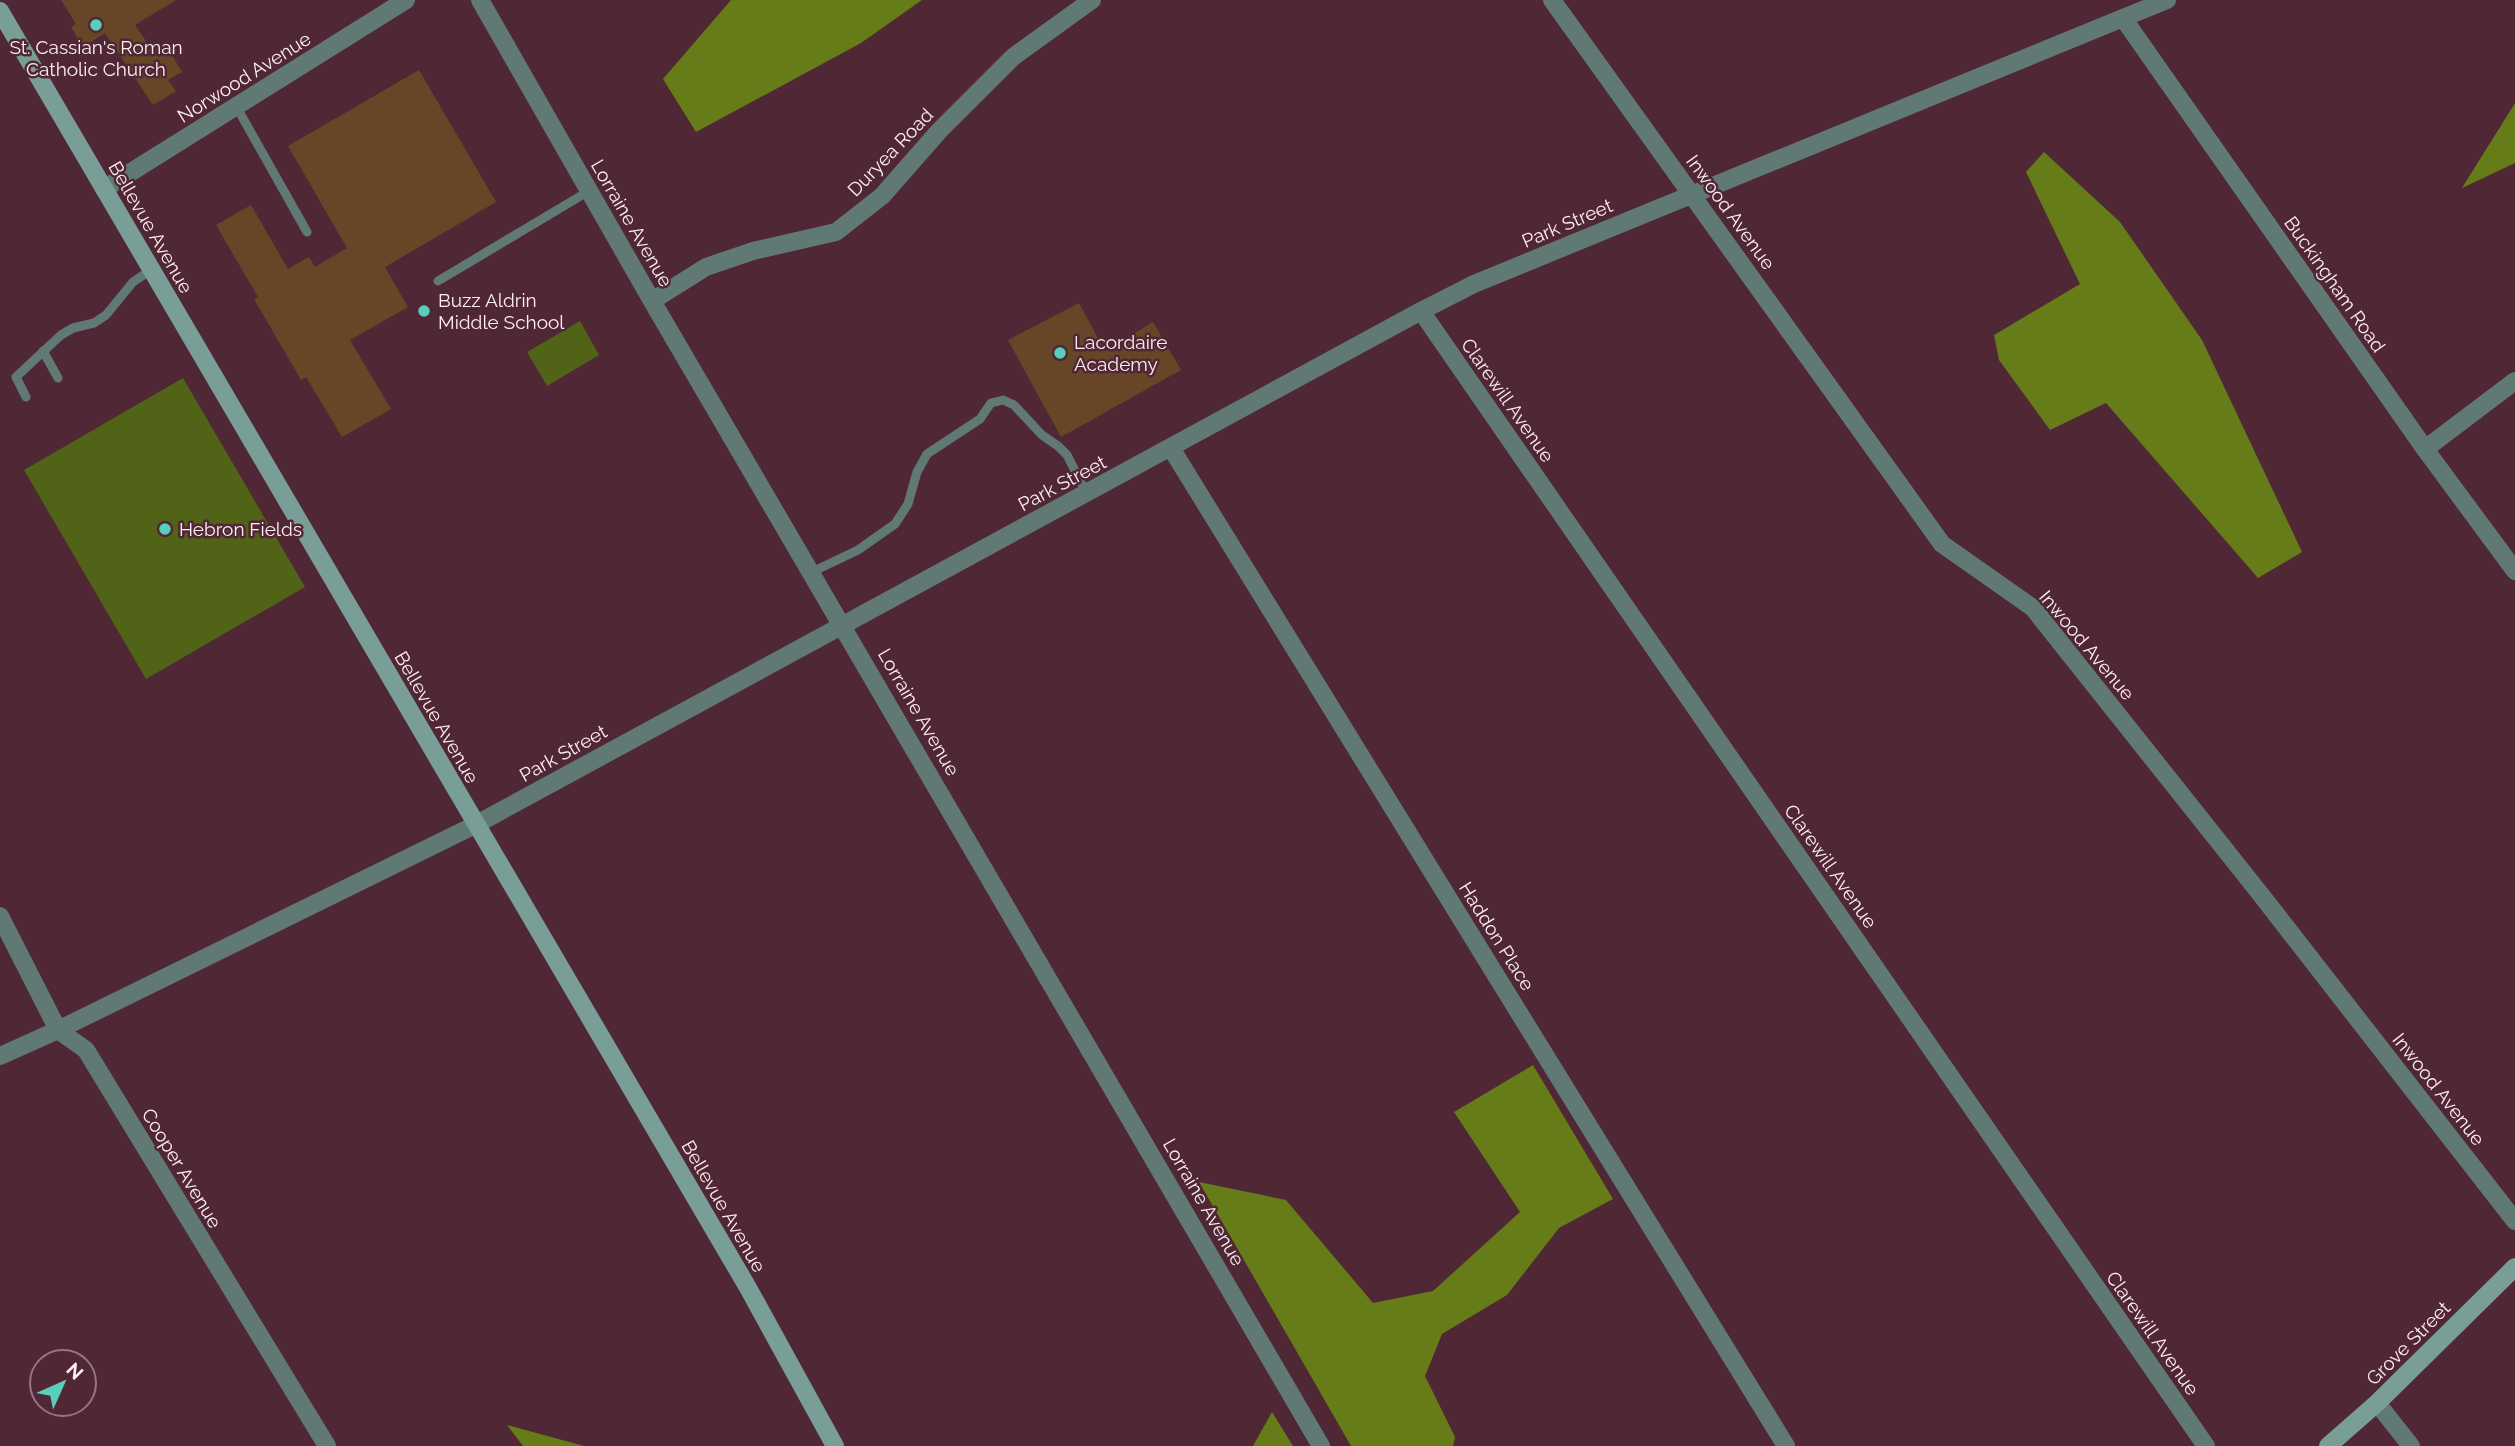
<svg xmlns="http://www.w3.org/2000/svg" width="2515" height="1446" font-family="Raleway,sans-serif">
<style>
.green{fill:#516317}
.forest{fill:#667c19}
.building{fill:#674628}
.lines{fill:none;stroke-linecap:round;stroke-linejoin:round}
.lane{stroke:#617974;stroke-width:9}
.street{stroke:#617974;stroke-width:18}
.secondary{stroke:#789e97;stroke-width:18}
.poi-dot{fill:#5acebc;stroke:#502734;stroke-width:2.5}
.labels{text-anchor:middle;stroke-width:5;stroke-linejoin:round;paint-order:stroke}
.poi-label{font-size:19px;fill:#feedf1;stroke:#502734;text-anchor:start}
.street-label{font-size:19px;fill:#feedf1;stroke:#502734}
</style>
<rect width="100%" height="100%" fill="#502734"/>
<!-- green -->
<path class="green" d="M 580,321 L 599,355 L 547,386 L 527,352 Z
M 183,378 L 305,587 L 146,679 L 24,470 Z"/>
<!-- forest -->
<path class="forest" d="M 731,0 L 922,0 L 861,43 L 696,132 L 663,79 Z
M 2515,103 L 2515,163 L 2462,188 Z
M 2044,152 L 2120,222 L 2202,340 L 2302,552 L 2258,578 L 2106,403 L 2050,430 L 1999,360 L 1994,335 L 2080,284 L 2026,172 Z
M 1533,1065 L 1613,1199 L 1559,1228 L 1507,1295 L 1442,1334 L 1425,1376 L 1455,1437 L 1453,1446 L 1351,1446 L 1199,1182 L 1286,1200 L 1373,1303 L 1433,1291 L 1520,1212 L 1454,1112 Z
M 1272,1412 L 1293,1446 L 1253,1446 Z
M 507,1425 L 584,1446 L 523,1446 Z"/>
<!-- building -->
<path class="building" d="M 61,0 L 176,0 L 135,25 L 153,51 L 165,43 L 182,72 L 168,80 L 176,91 L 153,105 L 105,33 L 83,47 L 71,27 L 76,24 Z
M 419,70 L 496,202 L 385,267 L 408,307 L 350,340 L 391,409 L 342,437 L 306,377 L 301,380 L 254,299 L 258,297 L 216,225 L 251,205 L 288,269 L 309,257 L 315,267 L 347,248 L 288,146 Z
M 1079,303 L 1105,351 L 1153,322 L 1181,370 L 1061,437 L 1008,340 Z"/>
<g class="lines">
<!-- lane -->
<path class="lane" d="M 236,106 L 307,232
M 438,281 L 589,191
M 43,351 L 58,378
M 26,397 L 16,377 L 61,335 L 73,328 L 94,323 L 106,315 L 133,282 L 151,270
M 812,572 L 858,550 L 895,524 L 908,504 L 917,472 L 927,454 L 980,419 L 991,403 L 1003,400 L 1014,405 L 1042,435 L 1058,446 L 1067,455 L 1087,494"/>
<!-- street -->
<path class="street" d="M 480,0 L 652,301 L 1321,1446
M 1552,0 L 1942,544 L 2033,608 L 2258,891 L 2515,1221
M 2123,18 L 2425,449 L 2515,571
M 104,189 L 406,0
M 652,301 L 706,267 L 753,251 L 836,232 L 882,196 L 939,131 L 1013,57 L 1092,0
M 1421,311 L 2206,1446
M 1171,448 L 1786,1446
M 2425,449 L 2515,381
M 0,916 L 58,1030 L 86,1050 L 327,1446
M 0,1056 L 58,1030 L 475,825 L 1421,311 L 1474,284 L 2167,0
M 2377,1403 L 2411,1446"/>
<!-- secondary -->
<path class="secondary" d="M 0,11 L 747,1286 L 835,1446
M 2328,1446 L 2377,1403 L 2515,1267"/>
</g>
<!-- markers -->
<g class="poi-dot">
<circle cx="96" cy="25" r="7"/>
<circle cx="424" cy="311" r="7"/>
<circle cx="1060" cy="353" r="7"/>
<circle cx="165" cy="529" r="7"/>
</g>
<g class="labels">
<!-- poi labels -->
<g class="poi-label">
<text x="96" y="54" text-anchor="middle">St. Cassian's Roman<tspan x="96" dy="22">Catholic Church</tspan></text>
<text x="438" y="307">Buzz Aldrin<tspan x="438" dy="22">Middle School</tspan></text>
<text x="1074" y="349">Lacordaire<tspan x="1074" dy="22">Academy</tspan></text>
<text x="179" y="536">Hebron Fields</text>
</g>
<!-- street labels -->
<g class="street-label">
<text transform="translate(244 77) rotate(-32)" y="7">Norwood Avenue</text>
<text transform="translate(890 152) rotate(-46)" y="7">Duryea Road</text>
<text transform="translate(1731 212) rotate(54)" y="7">Inwood Avenue</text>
<text transform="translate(632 223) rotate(60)" y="7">Lorraine Avenue</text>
<text transform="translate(1567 223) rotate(-23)" y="7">Park Street</text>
<text transform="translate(151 227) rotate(60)" y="7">Bellevue Avenue</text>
<text transform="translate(2335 284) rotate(55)" y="7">Buckingham Road</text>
<text transform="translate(1508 400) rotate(55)" y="7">Clarewill Avenue</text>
<text transform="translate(1062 483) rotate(-28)" y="7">Park Street</text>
<text transform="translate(2087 645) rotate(50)" y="7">Inwood Avenue</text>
<text transform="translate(919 712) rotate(60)" y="7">Lorraine Avenue</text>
<text transform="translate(437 717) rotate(60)" y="7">Bellevue Avenue</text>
<text transform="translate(563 753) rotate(-29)" y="7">Park Street</text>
<text transform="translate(1831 866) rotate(55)" y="7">Clarewill Avenue</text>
<text transform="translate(1497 936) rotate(58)" y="7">Haddon Place</text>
<text transform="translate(2439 1089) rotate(52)" y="7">Inwood Avenue</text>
<text transform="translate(182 1168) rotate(59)" y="7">Cooper Avenue</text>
<text transform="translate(1204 1202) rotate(60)" y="7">Lorraine Avenue</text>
<text transform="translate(724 1206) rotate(60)" y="7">Bellevue Avenue</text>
<text transform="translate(2153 1333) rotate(55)" y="7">Clarewill Avenue</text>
<text transform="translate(2408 1343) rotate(-45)" y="7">Grove Street</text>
</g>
</g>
<!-- north arrow -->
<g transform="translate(63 1383) rotate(45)"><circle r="33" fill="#502734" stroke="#967680" stroke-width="2"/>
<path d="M0-5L12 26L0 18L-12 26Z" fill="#5acebc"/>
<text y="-10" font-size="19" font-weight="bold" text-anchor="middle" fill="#feedf1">N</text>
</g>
</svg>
